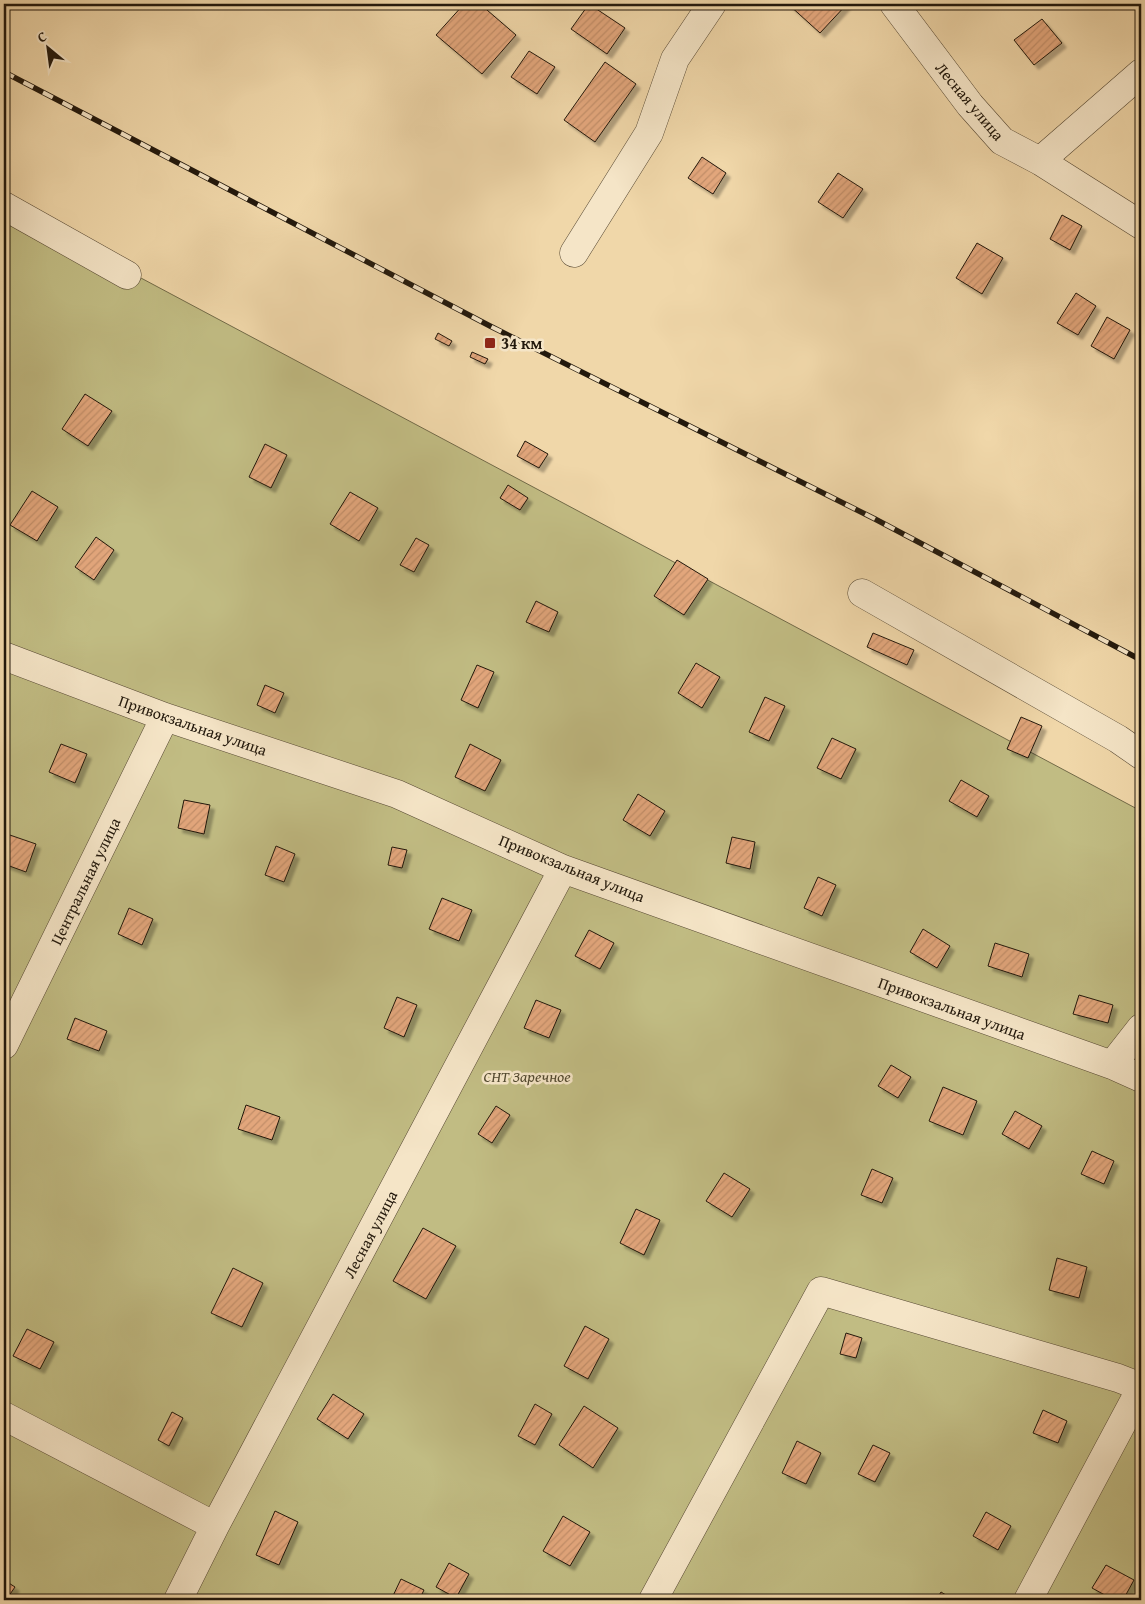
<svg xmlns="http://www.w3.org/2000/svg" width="1145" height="1604" font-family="'Gentium Book Plus',serif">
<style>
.garden{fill:#c1bc83;stroke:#726a48}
.building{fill:url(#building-hatch);stroke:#22180c;filter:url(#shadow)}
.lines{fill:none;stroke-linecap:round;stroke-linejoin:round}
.minor-casing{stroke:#564833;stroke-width:29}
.minor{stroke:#f5e5c7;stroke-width:28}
.rail-casing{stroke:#22180c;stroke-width:5.5}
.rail{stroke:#f5e5c7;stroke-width:4;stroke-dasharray:11;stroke-linecap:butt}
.poi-dot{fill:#8f2418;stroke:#f5e5c7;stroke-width:2}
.labels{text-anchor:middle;stroke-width:5;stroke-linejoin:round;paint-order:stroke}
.street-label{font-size:16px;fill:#22180c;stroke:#f5e5c7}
.poi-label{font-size:16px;font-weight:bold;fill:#22180c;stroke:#f5e5c7;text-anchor:start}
.park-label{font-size:16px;font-style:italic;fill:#524930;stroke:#f5e5c7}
</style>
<defs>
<pattern id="building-hatch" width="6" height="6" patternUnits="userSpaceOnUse" patternTransform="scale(1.25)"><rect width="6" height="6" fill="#e2a67b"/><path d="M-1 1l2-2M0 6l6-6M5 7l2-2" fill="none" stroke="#c28e69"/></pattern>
<filter id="shadow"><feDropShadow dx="4.5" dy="4.5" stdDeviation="1" flood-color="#0004"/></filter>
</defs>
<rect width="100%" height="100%" fill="#f0d7a9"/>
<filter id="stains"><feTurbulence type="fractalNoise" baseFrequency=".004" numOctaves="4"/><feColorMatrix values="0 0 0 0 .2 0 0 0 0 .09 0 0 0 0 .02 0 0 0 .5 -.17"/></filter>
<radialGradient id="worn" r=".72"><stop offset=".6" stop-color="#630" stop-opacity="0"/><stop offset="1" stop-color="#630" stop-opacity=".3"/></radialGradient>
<!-- garden -->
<path class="garden" d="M 4,205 L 1141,811 L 1141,1600 L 4,1600 Z"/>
<!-- building -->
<path class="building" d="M 464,4 L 480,4 L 516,35 L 482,74 L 436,35 Z
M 589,4 L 625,28 L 607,54 L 571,29 Z
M 788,4 L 847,4 L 820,33 Z
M 1042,19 L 1062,43 L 1034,65 L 1014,40 Z
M 529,51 L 555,67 L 537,94 L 511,77 Z
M 605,62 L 636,84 L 595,142 L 564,120 Z
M 702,157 L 726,173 L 713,194 L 688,178 Z
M 838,173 L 863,189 L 843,218 L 818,202 Z
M 1062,215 L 1082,226 L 1070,250 L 1050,239 Z
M 977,243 L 1003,258 L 982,294 L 956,278 Z
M 1076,293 L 1096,306 L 1078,335 L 1057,323 Z
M 1107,317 L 1130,330 L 1114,359 L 1091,346 Z
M 438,333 L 452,341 L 449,346 L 435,339 Z
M 472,352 L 488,359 L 485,364 L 470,357 Z
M 85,394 L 112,411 L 88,446 L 62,429 Z
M 525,441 L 548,454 L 539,468 L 517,456 Z
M 265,444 L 287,455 L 271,488 L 249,477 Z
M 508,485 L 528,498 L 520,510 L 500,498 Z
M 32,491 L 58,507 L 37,541 L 10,525 Z
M 350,492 L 378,508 L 359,541 L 330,524 Z
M 96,537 L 114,550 L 94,580 L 75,567 Z
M 416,538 L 429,545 L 414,572 L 400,565 Z
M 677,560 L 708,579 L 684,615 L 654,596 Z
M 536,601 L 558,612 L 549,632 L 526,622 Z
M 873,633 L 914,650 L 907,665 L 867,647 Z
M 696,663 L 720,677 L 702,708 L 678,693 Z
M 477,665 L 494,672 L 478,708 L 461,700 Z
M 265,685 L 284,693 L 275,713 L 257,705 Z
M 765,697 L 785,706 L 769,741 L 749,732 Z
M 1021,717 L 1042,726 L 1028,758 L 1007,749 Z
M 832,738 L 856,749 L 841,779 L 817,768 Z
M 61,744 L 87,754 L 75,783 L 49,772 Z
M 470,744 L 501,760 L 485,791 L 455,777 Z
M 961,780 L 989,796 L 977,817 L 949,801 Z
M 638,794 L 665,811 L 650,836 L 623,820 Z
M 184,800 L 210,805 L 204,834 L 178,828 Z
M 4,833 L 36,844 L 26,872 L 4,864 Z
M 732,837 L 755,842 L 750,869 L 726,863 Z
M 276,846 L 295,854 L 284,882 L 265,875 Z
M 392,847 L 407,850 L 402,868 L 388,865 Z
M 818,877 L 836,885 L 822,916 L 804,908 Z
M 442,898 L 472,910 L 459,941 L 429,929 Z
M 129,908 L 153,919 L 142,945 L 118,934 Z
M 923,929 L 950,946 L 937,968 L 910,952 Z
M 589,930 L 614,943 L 600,969 L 575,956 Z
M 995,943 L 1029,954 L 1022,977 L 988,966 Z
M 1079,995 L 1113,1005 L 1108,1023 L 1073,1014 Z
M 397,997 L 417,1005 L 404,1037 L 384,1028 Z
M 536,1000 L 561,1010 L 549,1038 L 524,1028 Z
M 75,1018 L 107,1031 L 99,1051 L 67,1039 Z
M 891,1065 L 911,1077 L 898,1098 L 878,1086 Z
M 943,1087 L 977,1101 L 963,1135 L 929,1121 Z
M 246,1105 L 280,1117 L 272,1140 L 238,1129 Z
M 496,1106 L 510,1115 L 492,1143 L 478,1134 Z
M 1015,1111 L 1042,1126 L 1029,1149 L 1002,1134 Z
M 1092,1151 L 1114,1161 L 1104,1184 L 1081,1174 Z
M 872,1169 L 893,1178 L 882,1203 L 861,1195 Z
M 724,1173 L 750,1189 L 732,1217 L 706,1201 Z
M 636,1209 L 660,1220 L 644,1255 L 620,1243 Z
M 423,1228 L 456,1246 L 426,1299 L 393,1281 Z
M 1057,1258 L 1087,1267 L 1079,1298 L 1049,1290 Z
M 233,1268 L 263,1283 L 242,1327 L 211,1313 Z
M 585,1326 L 609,1339 L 588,1379 L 564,1366 Z
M 27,1329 L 54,1342 L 40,1369 L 13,1356 Z
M 846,1333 L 862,1338 L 856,1358 L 840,1354 Z
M 333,1394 L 364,1414 L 348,1439 L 317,1419 Z
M 535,1404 L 552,1414 L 535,1445 L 518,1436 Z
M 584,1406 L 618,1428 L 593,1468 L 559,1445 Z
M 1043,1410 L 1067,1421 L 1058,1443 L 1033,1433 Z
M 172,1412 L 183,1418 L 169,1446 L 158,1440 Z
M 797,1441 L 821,1453 L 806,1484 L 782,1473 Z
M 873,1445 L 890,1453 L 875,1482 L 858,1474 Z
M 275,1511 L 298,1522 L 279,1565 L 256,1555 Z
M 986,1512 L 1011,1526 L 998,1550 L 973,1536 Z
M 563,1516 L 590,1532 L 570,1566 L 543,1551 Z
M 449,1563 L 469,1574 L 456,1598 L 436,1587 Z
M 1106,1565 L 1134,1580 L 1123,1600 L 1114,1600 L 1092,1588 Z
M 401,1579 L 424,1590 L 419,1600 L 391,1600 Z
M 4,1580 L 15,1587 L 6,1600 L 4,1600 Z
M 941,1592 L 954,1600 L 936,1600 Z"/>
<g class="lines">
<defs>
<path id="minor" d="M 894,4 L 970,105 L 1002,141 L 1040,161 L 1141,225
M 1040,161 L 1141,73
M 4,206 L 127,275
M 574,253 L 649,133 L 675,59 L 712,4
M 862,593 L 1118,739 L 1141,755
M 4,656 L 165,717 L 397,794 L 563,869 L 1112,1065 L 1141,1078
M 4,1045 L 165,717
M 1112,1065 L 1141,1028
M 4,1416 L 215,1526
M 178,1600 L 215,1526 L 563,869
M 653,1600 L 821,1291 L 1118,1378 L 1141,1387
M 1028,1600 L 1141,1388"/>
</defs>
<!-- minor casing -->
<use href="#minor" class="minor-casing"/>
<!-- minor -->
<use href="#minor" class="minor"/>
<defs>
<path id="rail" d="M 4,72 L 490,326 L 875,519 L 1141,660"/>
</defs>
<!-- rail casing -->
<use href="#rail" class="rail-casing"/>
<!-- rail -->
<use href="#rail" class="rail"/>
</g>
<!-- markers -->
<rect class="poi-dot" x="484" y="337" width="12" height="12" rx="2.5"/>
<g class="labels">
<!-- street labels -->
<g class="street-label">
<text transform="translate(970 101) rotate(50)" y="6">Лесная улица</text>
<text transform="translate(193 725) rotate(19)" y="6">Привокзальная улица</text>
<text transform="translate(572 868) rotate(22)" y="6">Привокзальная улица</text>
<text transform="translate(85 881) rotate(-64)" y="6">Центральная улица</text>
<text transform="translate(952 1008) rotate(20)" y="6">Привокзальная улица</text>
<text transform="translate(370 1234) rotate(-62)" y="6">Лесная улица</text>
</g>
<!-- poi labels -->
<g class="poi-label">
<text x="501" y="349">34 км</text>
</g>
<!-- park labels -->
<g class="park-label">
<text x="527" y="1082">СНТ Заречное</text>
</g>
</g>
<!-- margin -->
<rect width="1145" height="1604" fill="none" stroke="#f0d7a9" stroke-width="20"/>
<rect x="5" y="5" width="1135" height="1594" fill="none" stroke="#22180c" stroke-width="2.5"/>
<rect x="10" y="10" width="1125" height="1584" fill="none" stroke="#22180c"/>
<!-- north arrow -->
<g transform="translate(48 48) rotate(331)" stroke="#f5e5c7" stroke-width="4" paint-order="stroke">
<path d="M0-4L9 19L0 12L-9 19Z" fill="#22180c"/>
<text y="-8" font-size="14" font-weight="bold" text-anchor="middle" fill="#22180c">С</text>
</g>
<rect width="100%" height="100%" filter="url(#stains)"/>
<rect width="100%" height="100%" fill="url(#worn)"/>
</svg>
